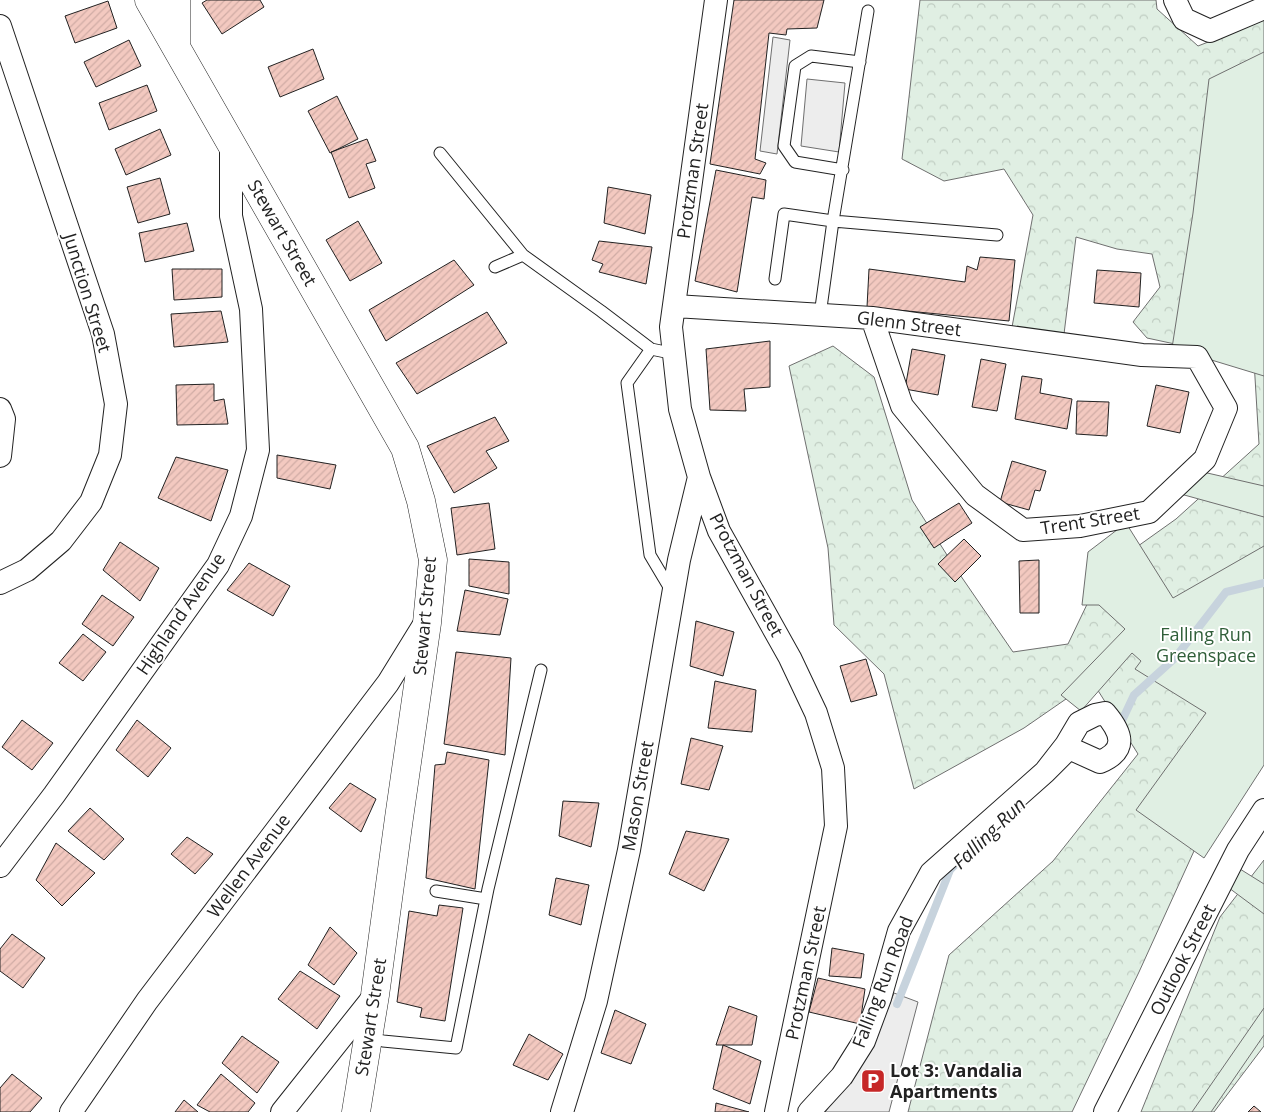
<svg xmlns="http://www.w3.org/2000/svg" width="1264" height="1112" font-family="'Open Sans',sans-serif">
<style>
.forest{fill:url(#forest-crowns);stroke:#6f6f6f}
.park{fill:#e0efe3;stroke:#6f6f6f}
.parking{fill:#ededed;stroke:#6f6f6f}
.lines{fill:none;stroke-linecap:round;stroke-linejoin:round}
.stream{stroke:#c7d3dd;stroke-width:8}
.building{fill:url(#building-hatch);stroke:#222}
.lane-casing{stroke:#222;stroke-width:13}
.street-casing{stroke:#222;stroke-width:24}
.secondary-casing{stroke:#222;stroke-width:29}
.lane{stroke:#fff;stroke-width:11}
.street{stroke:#fff;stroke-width:22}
.secondary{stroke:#fff;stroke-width:28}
.labels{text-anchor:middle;stroke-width:4;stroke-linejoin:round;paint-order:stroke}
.street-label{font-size:18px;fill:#222;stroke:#fff}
.park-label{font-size:18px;fill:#2f5e38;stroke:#fff}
.poi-label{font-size:18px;font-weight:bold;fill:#222;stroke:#fff;text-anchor:start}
.water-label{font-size:19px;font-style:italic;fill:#222;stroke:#fff}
</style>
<defs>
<pattern id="forest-crowns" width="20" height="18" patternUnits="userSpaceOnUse" patternTransform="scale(1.25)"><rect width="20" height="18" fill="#e0efe3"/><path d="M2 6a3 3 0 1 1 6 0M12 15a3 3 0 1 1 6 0" fill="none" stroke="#c0cdc2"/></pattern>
<pattern id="building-hatch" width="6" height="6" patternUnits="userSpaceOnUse" patternTransform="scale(1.25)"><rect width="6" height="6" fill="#f3c9c0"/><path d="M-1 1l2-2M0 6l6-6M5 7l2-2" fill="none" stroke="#d0aca5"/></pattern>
</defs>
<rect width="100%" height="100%" fill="#fff"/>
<!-- forest -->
<path class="forest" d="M 920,0 L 1156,0 L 1157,9 L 1198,46 L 1264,20 L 1264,739 L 1234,763 L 1139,972 L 1072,1112 L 908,1112 L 949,955 L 1053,861 L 1138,754 L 1092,681 L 1024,728 L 914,789 L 884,674 L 834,625 L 828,548 L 789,366 L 833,346 L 874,377 L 912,500 L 954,566 L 1013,652 L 1068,644 L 1103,571 L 1176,519 L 1259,444 L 1254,361 L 1147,338 L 1133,322 L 1160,287 L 1152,254 L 1117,249 L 1076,237 L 1064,334 L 1012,327 L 1033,215 L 1004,169 L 944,181 L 902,159 Z
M 1264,860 L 1264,1046 L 1214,1112 L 1141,1112 L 1220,917 Z"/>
<!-- park -->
<path class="park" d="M 1264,52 L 1264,376 L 1172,348 L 1193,213 L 1209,79 Z
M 1203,472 L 1264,486 L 1264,517 L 1177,493 Z
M 1126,523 L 1173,598 L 1264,546 L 1264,765 L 1204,858 L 1136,810 L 1206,713 L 1135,669 L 1141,661 L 1132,653 L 1081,711 L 1061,695 L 1125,629 L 1099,605 L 1082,605 L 1088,552 Z
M 1240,869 L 1264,884 L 1264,914 L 1229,888 Z
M 1264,1008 L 1264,1035 L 1211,1112 L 1192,1112 Z"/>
<!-- parking -->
<path class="parking" d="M 773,37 L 790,40 L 777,154 L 760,151 Z
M 807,79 L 845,83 L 839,152 L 801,146 Z
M 894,993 L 918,1002 L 889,1112 L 825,1112 L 871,1051 Z"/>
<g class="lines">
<!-- stream -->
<path class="stream" d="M 1119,727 L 1134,695 L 1175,658 L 1226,592 L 1264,583
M 897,1004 L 950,870 L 955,865"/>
</g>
<!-- building -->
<path class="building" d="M 207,0 L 260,0 L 264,7 L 222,34 L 202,3 Z
M 734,0 L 824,0 L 817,28 L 787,29 L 786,35 L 769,33 L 755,159 L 766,163 L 760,174 L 710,164 Z
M 108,1 L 117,28 L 75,43 L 65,16 Z
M 129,40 L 141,66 L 96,87 L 84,62 Z
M 313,49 L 324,79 L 280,97 L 268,67 Z
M 147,85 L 157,111 L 109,130 L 99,103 Z
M 337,96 L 358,139 L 330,153 L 308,111 Z
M 160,129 L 171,155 L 126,175 L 115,149 Z
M 367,139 L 376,161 L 366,164 L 375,188 L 349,198 L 331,152 Z
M 716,170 L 766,180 L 764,199 L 752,197 L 737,292 L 695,281 Z
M 160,178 L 170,214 L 138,223 L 127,187 Z
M 608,187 L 651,195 L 645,234 L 604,223 Z
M 358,221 L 382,263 L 350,281 L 326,240 Z
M 187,223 L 194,251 L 145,262 L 139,233 Z
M 599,241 L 652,247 L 646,284 L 599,272 L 603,264 L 592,260 Z
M 980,257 L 1015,260 L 1009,321 L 867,307 L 869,269 L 965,282 L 967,266 L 977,270 Z
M 454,260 L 474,285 L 386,341 L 369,310 Z
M 172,269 L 222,269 L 222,297 L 174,300 Z
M 1097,270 L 1141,273 L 1139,307 L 1094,303 Z
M 221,311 L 228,342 L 174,347 L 171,314 Z
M 487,312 L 507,343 L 417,394 L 396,363 Z
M 770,341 L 770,387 L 744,389 L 746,411 L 710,410 L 706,349 Z
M 912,349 L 945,355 L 938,395 L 905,389 Z
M 981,359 L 1006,364 L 997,411 L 972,407 Z
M 1022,376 L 1042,379 L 1040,393 L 1072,399 L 1067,429 L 1015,419 Z
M 214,384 L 214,401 L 224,399 L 228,424 L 177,425 L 176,385 Z
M 1156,385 L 1189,392 L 1180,433 L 1147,426 Z
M 1077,401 L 1109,402 L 1107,436 L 1076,434 Z
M 495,417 L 509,441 L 486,451 L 497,468 L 454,493 L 427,446 Z
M 277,455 L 336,465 L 330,489 L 277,478 Z
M 176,457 L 228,470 L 211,521 L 158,498 Z
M 1012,461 L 1046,471 L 1040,491 L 1035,490 L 1029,510 L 1000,502 Z
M 489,503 L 495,549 L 457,555 L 451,508 Z
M 959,503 L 972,523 L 934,548 L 920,527 Z
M 964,539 L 981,556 L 955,582 L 938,564 Z
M 120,542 L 159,568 L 140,601 L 103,570 Z
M 469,559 L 509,562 L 509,594 L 469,586 Z
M 1039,560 L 1039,613 L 1020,613 L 1019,561 Z
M 249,563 L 290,586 L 273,616 L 227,590 Z
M 465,590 L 508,599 L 500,635 L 457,631 Z
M 102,595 L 134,617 L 113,646 L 82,624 Z
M 696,621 L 734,632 L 723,676 L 690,666 Z
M 83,634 L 106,652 L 83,681 L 59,663 Z
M 456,652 L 511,658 L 505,755 L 444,744 Z
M 866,659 L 877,695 L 851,702 L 840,666 Z
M 715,681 L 756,690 L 752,732 L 708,728 Z
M 22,720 L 53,743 L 32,770 L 2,747 Z
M 137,720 L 171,748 L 148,777 L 116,750 Z
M 691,738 L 723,746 L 709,790 L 681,784 Z
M 447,752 L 489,760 L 475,889 L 426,878 L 435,765 L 445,764 Z
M 350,783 L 376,799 L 361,832 L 329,808 Z
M 563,801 L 599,803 L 591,847 L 559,836 Z
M 90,808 L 124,839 L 104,860 L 68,831 Z
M 686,831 L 729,839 L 704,891 L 669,874 Z
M 187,837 L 213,854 L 195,874 L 171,854 Z
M 56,843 L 95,873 L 62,906 L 36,880 Z
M 556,878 L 589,885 L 581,925 L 549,915 Z
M 439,905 L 463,908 L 445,1021 L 420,1017 L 422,1008 L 397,1002 L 409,911 L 437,916 Z
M 330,927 L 357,953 L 334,985 L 308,965 Z
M 12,934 L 45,958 L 23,988 L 0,971 L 0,949 Z
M 832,948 L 864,954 L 861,978 L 829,976 Z
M 300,971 L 340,996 L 317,1029 L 278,999 Z
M 818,978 L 865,989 L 860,1024 L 809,1012 Z
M 729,1006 L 757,1016 L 752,1045 L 716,1045 Z
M 615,1010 L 646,1024 L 631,1064 L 601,1053 Z
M 529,1034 L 563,1054 L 548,1080 L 513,1065 Z
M 242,1036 L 279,1062 L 257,1093 L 222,1063 Z
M 723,1045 L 761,1061 L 750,1104 L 713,1089 Z
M 12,1074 L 42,1098 L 30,1112 L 0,1112 L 0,1088 Z
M 221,1074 L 255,1103 L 248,1112 L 210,1112 L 197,1105 Z
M 184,1100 L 198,1112 L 175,1112 Z
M 716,1103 L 749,1112 L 715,1112 Z
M 1254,1106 L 1261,1112 L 1248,1112 Z"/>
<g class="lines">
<defs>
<path id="lane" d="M 440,153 L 523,255
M 843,170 L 795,162 L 784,146 L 795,66 L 811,56 L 860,62
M 495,267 L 523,255 L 601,311 L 651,349 L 675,354
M 775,279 L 784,214 L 833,221 L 997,235
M 820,315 L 833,221 L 868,11
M 651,349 L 627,383 L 650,555 L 672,592
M 436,891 L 486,899
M 368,1037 L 383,1041 L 456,1048 L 488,889 L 541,670"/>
<path id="street" d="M 716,0 L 671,327 L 680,409 L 699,477 L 719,531 L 790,658 L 816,713 L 833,768 L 836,826 L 776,1112
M 1175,0 L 1184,19 L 1210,31 L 1264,8
M 0,26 L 103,334 L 116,404 L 110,455 L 91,502 L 61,541 L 27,570 L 0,583
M 675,306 L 872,318 L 1142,355 L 1197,357 L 1226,408 L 1205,459 L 1149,512 L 1080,526 L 1023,530 L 975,495 L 902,406 L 872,318
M 0,409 L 4,419 L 0,456
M 0,866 L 54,795 L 218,565 L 241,516 L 258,450 L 251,309 L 231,216 L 231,145
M 71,1112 L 147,1001 L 388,683 L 425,623
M 282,1112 L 375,995
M 562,1112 L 596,1001 L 629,850 L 679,560 L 699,477
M 809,1112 L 842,1076 L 864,1041 L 880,998 L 899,931 L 931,873 L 1045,772 L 1069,748 L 1100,762 C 1128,750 1122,733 1105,713 L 1095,715 L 1079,723 L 1066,745 L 1045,772
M 1105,1112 L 1238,850 L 1264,810"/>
<path id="secondary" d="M 149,0 L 405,448 L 421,501 L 433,560 L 427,623 L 399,818 L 375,995 L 356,1112
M 176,45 L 176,0"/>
</defs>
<!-- lane casing -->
<use href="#lane" class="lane-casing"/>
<!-- street casing -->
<use href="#street" class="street-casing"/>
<!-- secondary casing -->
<use href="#secondary" class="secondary-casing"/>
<!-- lane -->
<use href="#lane" class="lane"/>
<!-- street -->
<use href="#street" class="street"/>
<!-- secondary -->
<use href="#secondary" class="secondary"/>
</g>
<!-- icons -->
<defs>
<symbol id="parking-square" viewBox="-11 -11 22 22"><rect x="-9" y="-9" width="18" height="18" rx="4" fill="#c62828" stroke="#fff"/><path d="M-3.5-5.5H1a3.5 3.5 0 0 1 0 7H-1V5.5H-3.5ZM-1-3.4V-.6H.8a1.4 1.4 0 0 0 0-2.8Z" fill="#fff"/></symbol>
</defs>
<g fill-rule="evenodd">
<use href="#parking-square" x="859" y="1067" width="28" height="28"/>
</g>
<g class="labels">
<!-- street labels -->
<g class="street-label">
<text transform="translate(693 171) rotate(-82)" y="6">Protzman Street</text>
<text transform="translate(282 233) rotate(60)" y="6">Stewart Street</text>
<text transform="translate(87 293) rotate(73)" y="6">Junction Street</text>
<text transform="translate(909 324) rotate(7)" y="6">Glenn Street</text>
<text transform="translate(1090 521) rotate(-9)" y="6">Trent Street</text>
<text transform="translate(746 575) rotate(62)" y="6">Protzman Street</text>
<text transform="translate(181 614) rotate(-56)" y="6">Highland Avenue</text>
<text transform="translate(425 616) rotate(-85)" y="6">Stewart Street</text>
<text transform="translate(638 796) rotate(-80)" y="6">Mason Street</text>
<text transform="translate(249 866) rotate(-53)" y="6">Wellen Avenue</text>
<text transform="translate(1183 960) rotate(-63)" y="6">Outlook Street</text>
<text transform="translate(806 973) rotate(-78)" y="6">Protzman Street</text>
<text transform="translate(883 982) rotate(-69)" y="6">Falling Run Road</text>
<text transform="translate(371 1017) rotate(-81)" y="6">Stewart Street</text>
</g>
<!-- park labels -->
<g class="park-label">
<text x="1206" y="641">Falling Run<tspan x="1206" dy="21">Greenspace</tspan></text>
</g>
<!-- poi labels -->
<g class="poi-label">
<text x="890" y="1077">Lot 3: Vandalia<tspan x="890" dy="21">Apartments</tspan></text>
</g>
<!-- water labels -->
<g class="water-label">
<text transform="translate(989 833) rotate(-44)" y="7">Falling Run</text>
</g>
</g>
</svg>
